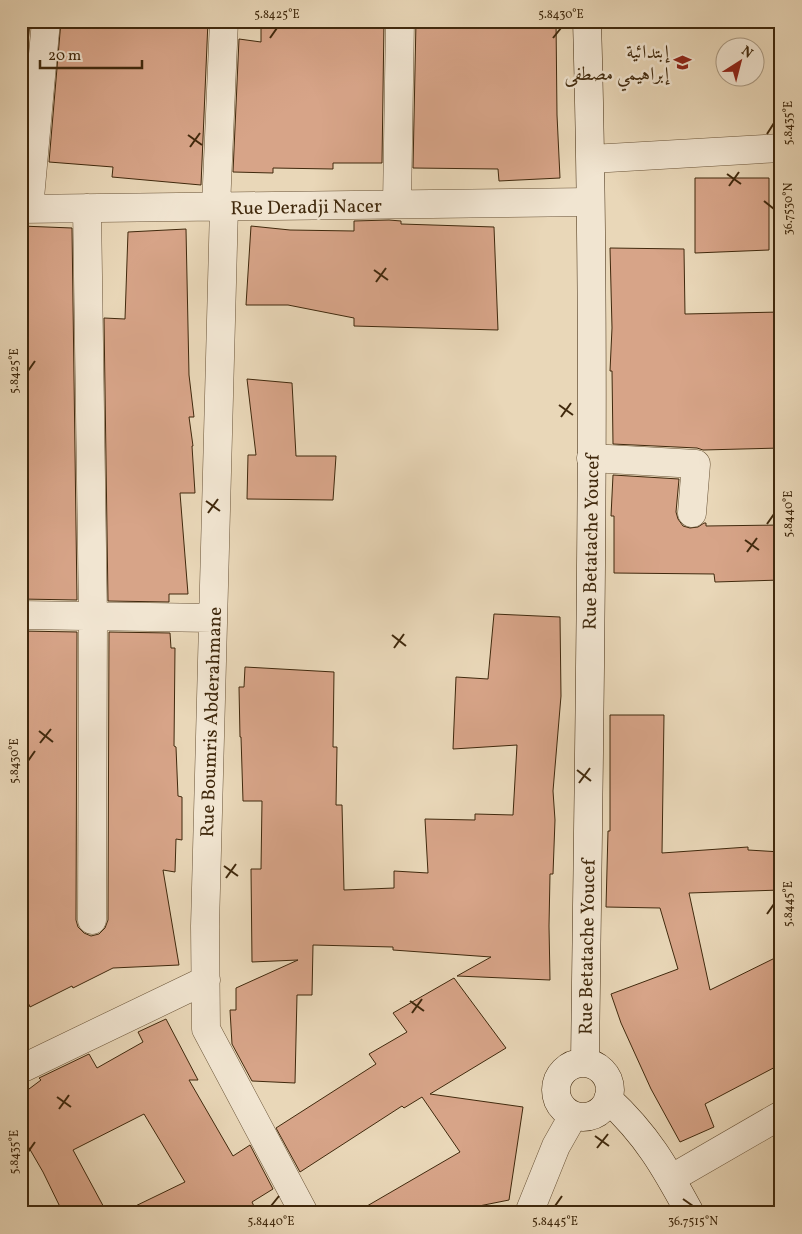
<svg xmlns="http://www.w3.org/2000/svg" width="802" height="1234" font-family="Vollkorn,Amiri,serif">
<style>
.building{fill:#d7a488;stroke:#40290d}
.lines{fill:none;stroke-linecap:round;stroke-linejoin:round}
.minor-casing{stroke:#6a5438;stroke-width:29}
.tertiary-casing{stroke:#6a5438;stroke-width:29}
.secondary-casing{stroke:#40290d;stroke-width:29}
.minor{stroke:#f1e5d1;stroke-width:28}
.tertiary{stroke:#f1e5d1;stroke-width:28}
.secondary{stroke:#f1e5d1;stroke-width:28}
.ticks{fill:none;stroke:#40290d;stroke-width:2}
.labels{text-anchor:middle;stroke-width:5;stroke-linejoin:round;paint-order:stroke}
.poi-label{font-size:19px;fill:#40290d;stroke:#f1e5d1;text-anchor:end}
.street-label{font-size:19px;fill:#40290d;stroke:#f1e5d1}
.neatline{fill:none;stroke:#40290d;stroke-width:2}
.ticks-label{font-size:12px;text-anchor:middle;fill:#40290d}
</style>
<rect width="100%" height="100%" fill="#e9d7b8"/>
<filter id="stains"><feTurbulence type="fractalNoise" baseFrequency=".004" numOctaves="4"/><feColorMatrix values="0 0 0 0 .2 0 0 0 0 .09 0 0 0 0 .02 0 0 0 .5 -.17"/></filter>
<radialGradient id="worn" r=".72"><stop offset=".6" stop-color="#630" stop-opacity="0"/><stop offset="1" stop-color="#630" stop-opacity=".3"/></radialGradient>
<!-- building -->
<path class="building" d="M 21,21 L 30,21 L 21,121 Z
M 61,21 L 208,21 L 201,185 L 112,177 L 113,167 L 49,162 Z
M 261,21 L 384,21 L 382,163 L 333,163 L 333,169 L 273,168 L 273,173 L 233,172 L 239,39 L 261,42 Z
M 416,21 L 556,21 L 557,115 L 560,178 L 499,181 L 498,169 L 413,168 Z
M 695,178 L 769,178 L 769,250 L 695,253 Z
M 389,220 L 401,221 L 401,224 L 494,227 L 498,330 L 354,326 L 354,318 L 288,305 L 246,305 L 251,226 L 290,230 L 354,231 L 354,221 Z
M 21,226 L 72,228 L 77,600 L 21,599 L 21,484 L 26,484 L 27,480 L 28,417 L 23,418 L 25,357 L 27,357 L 28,295 L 27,295 L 26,266 L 21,266 Z
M 186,229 L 189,375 L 194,417 L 189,417 L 193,446 L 192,446 L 195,493 L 180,493 L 188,594 L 169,594 L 169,602 L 108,601 L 104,318 L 125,319 L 128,232 Z
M 610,248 L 684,249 L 685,314 L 781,312 L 781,448 L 703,450 L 697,448 L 613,444 L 612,371 L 610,371 L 612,328 Z
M 247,379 L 292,383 L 296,456 L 336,456 L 333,500 L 247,499 L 248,455 L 256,455 Z
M 613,475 L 679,479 L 676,512 L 678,519 L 683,526 L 690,528 L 698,527 L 704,523 L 706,523 L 706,526 L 781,525 L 781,580 L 715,582 L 714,574 L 614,573 L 614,516 L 611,516 Z
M 494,614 L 560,617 L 561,696 L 553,791 L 555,820 L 553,874 L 550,874 L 549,926 L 550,980 L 457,976 L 491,957 L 393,950 L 393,947 L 313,945 L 312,995 L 297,995 L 295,1083 L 252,1081 L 232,1044 L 230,1010 L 236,1010 L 236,988 L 298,960 L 252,962 L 251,869 L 261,869 L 262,801 L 243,801 L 241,737 L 240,737 L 239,687 L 244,687 L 245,667 L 334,672 L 333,747 L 337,747 L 336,805 L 342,805 L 344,890 L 394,888 L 394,871 L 428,873 L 425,819 L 475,820 L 475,814 L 513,815 L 517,745 L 453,749 L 456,677 L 488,679 Z
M 21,631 L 77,632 L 76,920 L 78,927 L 84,933 L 91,936 L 99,934 L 105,928 L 108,920 L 109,632 L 170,633 L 171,648 L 175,648 L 174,746 L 176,747 L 178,796 L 182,797 L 182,840 L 176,839 L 175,872 L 163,870 L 179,965 L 113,968 L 73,988 L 72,986 L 30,1007 L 21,986 Z
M 610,715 L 664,715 L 662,853 L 748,847 L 748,850 L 781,852 L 781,890 L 689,893 L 710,990 L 781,955 L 781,1064 L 705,1104 L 714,1127 L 680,1142 L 651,1089 L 621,1023 L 611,994 L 678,969 L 660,908 L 606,907 L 608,831 L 610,831 Z
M 454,978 L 506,1048 L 430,1094 L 523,1107 L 509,1200 L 469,1208 L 471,1213 L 355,1213 L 460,1152 L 422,1097 L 404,1108 L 402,1106 L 300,1172 L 276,1128 L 376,1064 L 369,1054 L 407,1032 L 393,1013 Z
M 166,1019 L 198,1080 L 189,1080 L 233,1156 L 250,1145 L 273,1189 L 252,1202 L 257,1213 L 121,1213 L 185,1182 L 144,1114 L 73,1150 L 107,1213 L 63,1213 L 43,1172 L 21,1134 L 21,1095 L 41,1080 L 39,1078 L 89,1054 L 97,1068 L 143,1042 L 138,1032 Z"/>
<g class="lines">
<defs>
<path id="minor" d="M 591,159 L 781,148
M 397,204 L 400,21
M 216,207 L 224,21
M 224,207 L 205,926 L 206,1029 L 304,1213
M 87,208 L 93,616 L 92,920
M 21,209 L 590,202
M 29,209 L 46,21
M 591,458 L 696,464 L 692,513
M 21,615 L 213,618
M 21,1069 L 206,980
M 672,1178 L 781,1115"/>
<path id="tertiary" d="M 529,1213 L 556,1146 L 573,1116"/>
<path id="secondary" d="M 585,1063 C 589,716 597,368 587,21
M556 1090a27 27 0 1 1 54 0a27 27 0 1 1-54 0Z
M 608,1099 C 647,1135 665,1167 690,1213"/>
</defs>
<!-- minor casing -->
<use href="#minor" class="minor-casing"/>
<!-- tertiary casing -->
<use href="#tertiary" class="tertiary-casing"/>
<!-- secondary casing -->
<use href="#secondary" class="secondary-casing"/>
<!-- minor -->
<use href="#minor" class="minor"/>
<!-- tertiary -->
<use href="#tertiary" class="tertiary"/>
<!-- secondary -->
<use href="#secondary" class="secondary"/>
</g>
<!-- ticks -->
<path class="ticks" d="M 270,38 L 277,28M 553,38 L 561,28M 767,134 L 774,123M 188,135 L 202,145M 190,147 L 200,133M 727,174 L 741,184M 729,186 L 739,172M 764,201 L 774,209M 374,270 L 388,280M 376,282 L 386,268M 28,371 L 35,361M 559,405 L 573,415M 561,417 L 571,403M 206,501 L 220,511M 208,513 L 218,499M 767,524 L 774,514M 745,540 L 759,550M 747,552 L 757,538M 392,635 L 406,646M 394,648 L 404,634M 39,731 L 53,742M 40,743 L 51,729M 28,761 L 35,751M 577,770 L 591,781M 579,783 L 590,768M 224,866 L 238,876M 226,878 L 236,864M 767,914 L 774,904M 410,1001 L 424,1011M 412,1013 L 422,999M 57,1097 L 71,1107M 59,1109 L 69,1095M 595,1136 L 609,1146M 597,1148 L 608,1134M 28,1152 L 35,1142M 683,1199 L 693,1206M 271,1206 L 279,1196M 555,1206 L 562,1196"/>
<!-- icons -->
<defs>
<symbol id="school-bare" viewBox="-9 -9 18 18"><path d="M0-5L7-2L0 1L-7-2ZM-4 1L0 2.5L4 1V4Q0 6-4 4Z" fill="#8f2418" stroke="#f1e5d1" stroke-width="2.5" paint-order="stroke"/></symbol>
</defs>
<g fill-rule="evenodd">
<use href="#school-bare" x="670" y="50" width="25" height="25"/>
</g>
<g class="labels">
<!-- poi labels -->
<g class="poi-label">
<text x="669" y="58">إبتدائية<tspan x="669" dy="22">إبراهيمي مصطفى</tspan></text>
</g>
<!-- street labels -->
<g class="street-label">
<text transform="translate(306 206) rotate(-1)" y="7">Rue Deradji Nacer</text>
<text transform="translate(590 542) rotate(-89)" y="7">Rue Betatache Youcef</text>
<text transform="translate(210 722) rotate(-88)" y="7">Rue Boumris Abderahmane</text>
<text transform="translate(586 947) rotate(-89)" y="7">Rue Betatache Youcef</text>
</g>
</g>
<!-- margin -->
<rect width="802" height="1234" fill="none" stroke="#e9d7b8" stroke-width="55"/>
<!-- north arrow -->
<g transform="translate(740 62) rotate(36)"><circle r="24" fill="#f1e5d1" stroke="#aa9a83"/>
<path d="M0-4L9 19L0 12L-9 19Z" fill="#8f2418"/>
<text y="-8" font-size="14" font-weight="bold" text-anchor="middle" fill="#40290d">N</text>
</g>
<!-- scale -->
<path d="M40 60v8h102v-8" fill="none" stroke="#40290d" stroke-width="2.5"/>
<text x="48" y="60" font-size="15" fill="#40290d" stroke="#f1e5d1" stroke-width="4" paint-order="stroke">20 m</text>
<rect x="28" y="28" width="746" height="1178" class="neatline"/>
<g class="ticks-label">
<text x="277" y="18">5.8425°E</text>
<text x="561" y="18">5.8430°E</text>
<text transform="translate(788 123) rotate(-90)" y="4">5.8435°E</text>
<text transform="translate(788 209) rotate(-90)" y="4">36.7530°N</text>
<text transform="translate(14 371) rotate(-90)" y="4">5.8425°E</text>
<text transform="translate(788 514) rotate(-90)" y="4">5.8440°E</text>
<text transform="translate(14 761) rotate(-90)" y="4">5.8430°E</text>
<text transform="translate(788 904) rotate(-90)" y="4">5.8445°E</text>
<text transform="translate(14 1152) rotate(-90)" y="4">5.8435°E</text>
<text x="271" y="1225">5.8440°E</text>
<text x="555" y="1225">5.8445°E</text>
<text x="693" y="1225">36.7515°N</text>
</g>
<rect width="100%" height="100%" filter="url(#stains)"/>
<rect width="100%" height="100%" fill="url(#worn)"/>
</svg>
